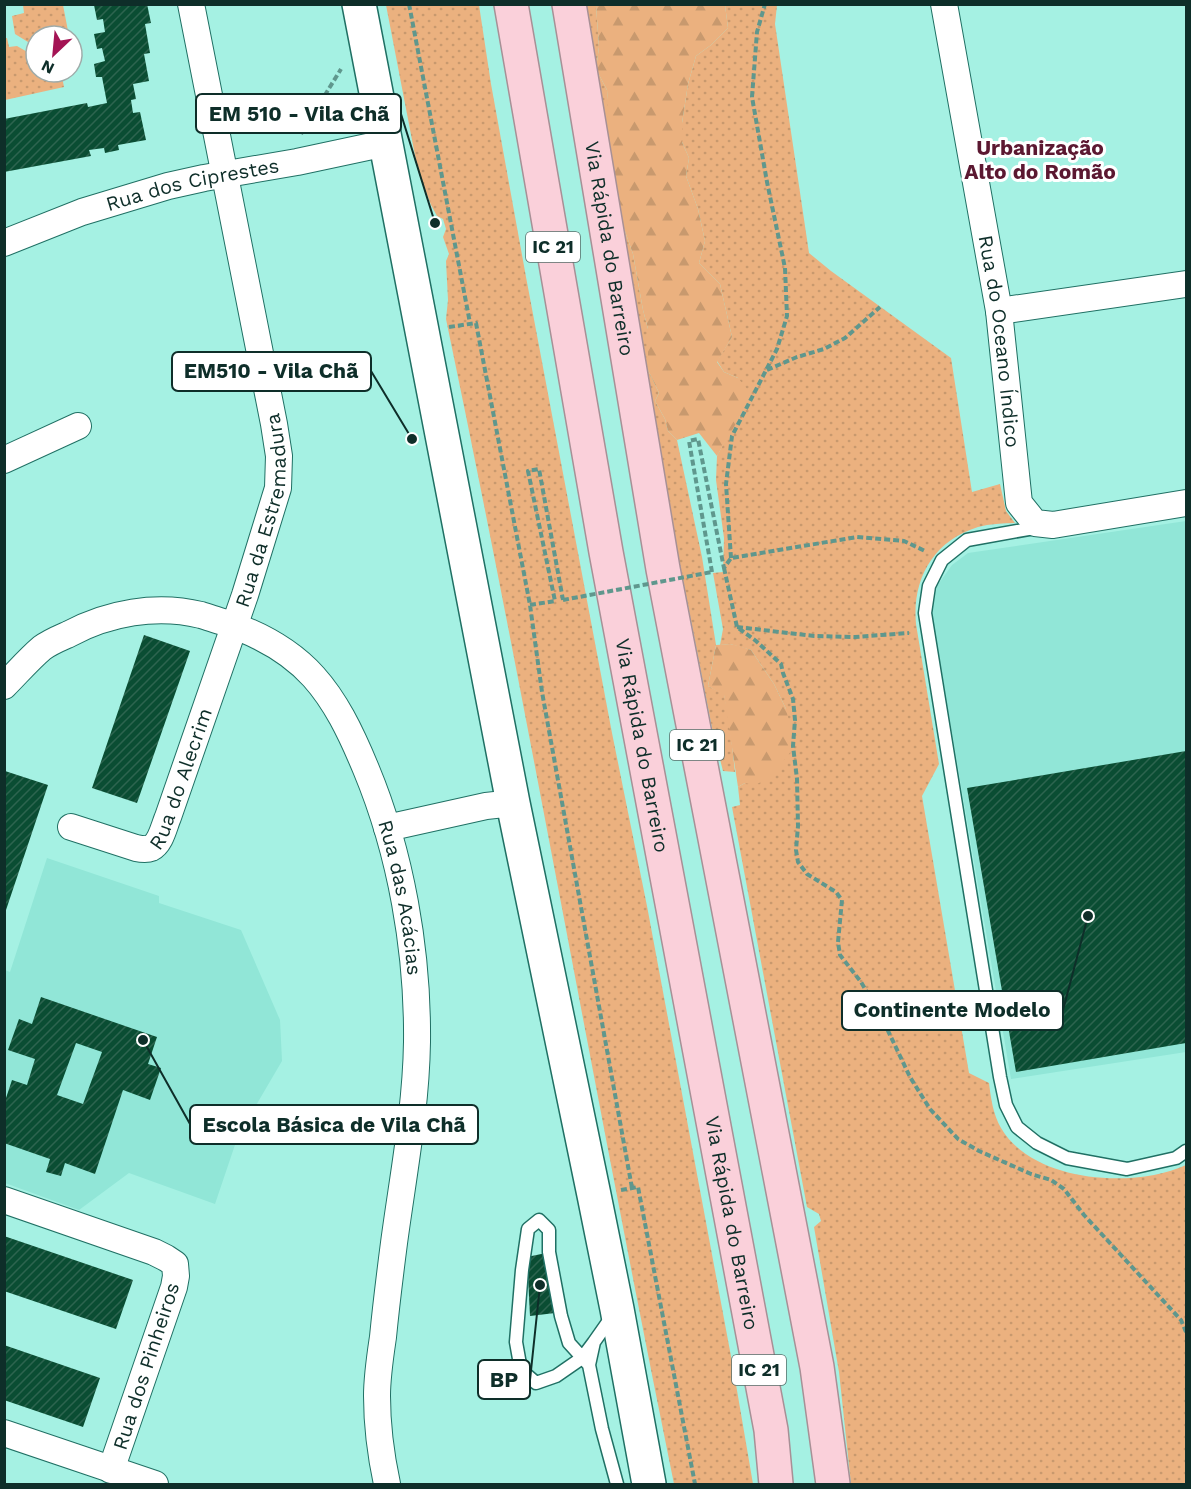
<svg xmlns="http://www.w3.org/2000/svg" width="1191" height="1489" font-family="'Work Sans',sans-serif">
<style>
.built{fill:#91e6d7}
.grass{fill:url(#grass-dots)}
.forest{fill:url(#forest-firs)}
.building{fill:url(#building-hatch);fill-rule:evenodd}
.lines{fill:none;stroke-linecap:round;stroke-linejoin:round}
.service-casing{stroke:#207064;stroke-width:15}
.minor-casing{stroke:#207064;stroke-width:28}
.secondary-casing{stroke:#207064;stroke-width:36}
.trunk-casing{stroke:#a79096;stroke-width:36}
.path{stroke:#5f978d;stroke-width:4;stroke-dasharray:6 3;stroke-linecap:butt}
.service{stroke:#fff;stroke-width:12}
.minor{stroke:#fff;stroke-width:26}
.secondary{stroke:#fff;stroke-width:33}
.trunk{stroke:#fad0da;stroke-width:33}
.path-bridge{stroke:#5f978d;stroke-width:4;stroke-dasharray:6 3;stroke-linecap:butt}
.labels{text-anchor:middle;stroke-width:6;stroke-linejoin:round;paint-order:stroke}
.shield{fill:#fff;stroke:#566d69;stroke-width:1.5}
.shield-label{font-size:18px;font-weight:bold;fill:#0e2e29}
.street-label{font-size:20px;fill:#0e2e29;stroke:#fff}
.neighbourhood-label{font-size:21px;font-weight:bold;fill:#5b1831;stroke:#fff}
.leader{fill:none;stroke:#0e2e29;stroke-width:2}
.callout-dot{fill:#0e2e29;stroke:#fff;stroke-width:2}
.callout{fill:#fff;stroke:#0e2e29;stroke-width:2}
.callout-label{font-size:21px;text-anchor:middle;font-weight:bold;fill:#0e2e29}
</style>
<defs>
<pattern id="grass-dots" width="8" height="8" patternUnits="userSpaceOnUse" patternTransform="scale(1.5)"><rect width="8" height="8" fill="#ebb17f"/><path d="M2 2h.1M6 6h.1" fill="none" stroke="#c8996e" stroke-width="1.8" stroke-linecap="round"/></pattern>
<pattern id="forest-firs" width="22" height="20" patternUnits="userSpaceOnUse" patternTransform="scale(1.5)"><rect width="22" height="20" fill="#ebb17f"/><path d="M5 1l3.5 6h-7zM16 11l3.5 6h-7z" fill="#c8996e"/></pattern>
<pattern id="building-hatch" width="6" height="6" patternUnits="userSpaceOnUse" patternTransform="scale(1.5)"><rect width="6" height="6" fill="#0a4d33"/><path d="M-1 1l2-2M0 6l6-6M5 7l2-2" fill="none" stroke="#2d644f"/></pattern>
</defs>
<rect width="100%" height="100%" fill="#a5f1e3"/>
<!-- built -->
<path class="built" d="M 1186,521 L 1186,1052 L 1011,1079 L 932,615 L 937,586 L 952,565 L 968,553 Z
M 47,858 L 159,896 L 159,903 L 241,930 L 280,1020 L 282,1061 L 238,1136 L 215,1204 L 129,1173 L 79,1210 L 5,1183 L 5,970 L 10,972 Z"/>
<!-- grass -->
<path class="grass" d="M 23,5 L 63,5 L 69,36 L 36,36 L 36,47 L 15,34 L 12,16 L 24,13 Z
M 386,5 L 479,5 L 491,84 L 526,277 L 612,733 L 647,906 L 733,1367 L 753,1484 L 674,1484 C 595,1097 527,706 446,319 L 448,300 L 446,261 L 449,254 L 443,237 L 446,229 L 443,219 L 437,216 L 431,205 L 418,171 Z
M 580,5 L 596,5 L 599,47 L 596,69 L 607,90 L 620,217 L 633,254 L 643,310 L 648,329 L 648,370 L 659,393 L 655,401 L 665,419 L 668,431 L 677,440 L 702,557 L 716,645 L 708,686 L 724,694 L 729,719 L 735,772 L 723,771 L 712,728 L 645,386 Z
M 725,5 L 777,5 L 775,24 L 809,253 L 831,271 L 951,358 L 972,492 L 1000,484 L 1006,511 L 1015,523 C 1002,523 990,524 978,527 C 933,541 912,579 916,624 L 939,764 L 922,796 L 969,1073 L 989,1083 C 991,1099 993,1114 1001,1128 C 1033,1183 1134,1189 1186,1165 L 1186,1484 L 851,1484 L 839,1372 L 814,1227 L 821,1221 L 819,1214 L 807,1207 L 732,807 L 740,805 L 738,787 L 745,783 L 786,709 L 774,684 L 751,650 L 730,644 L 720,645 L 723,629 L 713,573 L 723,572 L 724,538 L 716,480 L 717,456 L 730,431 L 743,412 L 738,378 L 724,372 L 717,361 L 732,337 L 720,284 L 699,263 L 705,241 L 698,209 L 686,176 L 689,158 L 682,142 L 682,123 L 688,84 L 696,56 L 711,45 L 728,28 Z
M 5,38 L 7,38 L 9,47 L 17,46 L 36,57 L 36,72 L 61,72 L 64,87 L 5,100 Z"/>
<!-- forest -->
<path class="forest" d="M 596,5 L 725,5 L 728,28 L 711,45 L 696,56 L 688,84 L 682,123 L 682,142 L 689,158 L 686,176 L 698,209 L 705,241 L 699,263 L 720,284 L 732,337 L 717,362 L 724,372 L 738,378 L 751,394 C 742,416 728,435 717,456 L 699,433 L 677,440 L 668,431 L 665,419 L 655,401 L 659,393 L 648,370 L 648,329 L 643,310 L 633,254 L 620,217 L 606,132 L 608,107 L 607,90 L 596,69 L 599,47 Z
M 730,644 L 739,646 L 751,650 L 755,656 L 774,684 L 786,709 L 792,733 L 792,750 L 771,777 L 755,785 L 745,783 L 738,787 L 724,695 L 708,686 L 716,645 Z"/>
<!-- building -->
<path class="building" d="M 97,4 L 147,4 L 151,23 L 145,24 L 150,53 L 144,54 L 149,81 L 133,84 L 136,99 L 131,100 L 133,113 L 140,112 L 146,140 L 118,145 L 119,150 L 105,153 L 104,148 L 89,150 L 91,156 L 4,172 L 4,119 L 87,103 L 88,107 L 107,103 L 102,77 L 96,77 L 94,64 L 105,61 L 102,48 L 97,49 L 94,34 L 105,32 L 103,19 L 97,20 L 94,5 Z
M 144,635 L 190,651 L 137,803 L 92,788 Z
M 1186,751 L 1186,1043 L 1016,1072 L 967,788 Z
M 5,771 L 48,785 L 5,913 L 4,773 Z
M 41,997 L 157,1037 L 148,1064 L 161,1068 L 150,1100 L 123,1090 L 95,1174 L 65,1163 L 61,1176 L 46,1172 L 50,1159 L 4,1143 L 4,1104 L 12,1080 L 27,1085 L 35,1059 L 8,1050 L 19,1019 L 32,1024 ZM 76,1043 L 102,1052 L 83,1104 L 57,1095 Z
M 4,1236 L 133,1280 L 116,1329 L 4,1291 Z
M 546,1253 L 555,1313 L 530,1316 L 527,1257 Z
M 4,1345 L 100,1378 L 83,1427 L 4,1400 Z"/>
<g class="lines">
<defs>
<path id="service" d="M 1040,527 L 967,540 L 942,560 L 929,586 L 925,613 L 1000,1077 L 1006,1105 L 1017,1127 L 1037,1143 L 1067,1158 L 1127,1169 L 1176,1158 L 1186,1151
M 613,1315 L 594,1342 L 589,1365 L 602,1429 L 617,1484
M 589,1365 L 569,1343 L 561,1316 L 549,1252 L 549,1230 L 539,1220 L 528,1229 L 522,1270 L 516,1342 L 521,1370 L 536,1383 L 556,1376 L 582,1358 L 594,1342"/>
<g id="minor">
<path id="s1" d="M 944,4 L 999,311 L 1019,503 L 1035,523 L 1053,525 L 1186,503"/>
<path id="s2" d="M 4,243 L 82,212 L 168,186 L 204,178 L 297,162 L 386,143"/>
<path d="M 999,311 L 1186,284"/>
<path d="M 4,460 L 78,426"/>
<path id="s3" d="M 4,686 C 17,673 29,659 42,648 C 50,642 60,638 69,634 C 108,613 156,604 201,615 C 208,617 216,620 223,622 C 306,649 334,692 366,769 C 401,853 418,951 417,1042 C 416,1109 403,1176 394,1243 C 390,1274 386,1306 383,1337 C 380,1357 377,1376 377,1396 C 377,1426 381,1456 387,1484"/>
<path id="s4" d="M 71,827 L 136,848 C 141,849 146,850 151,848 C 161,843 164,826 168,817 L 245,595 L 278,488 L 279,456 L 274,424 L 191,4"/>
<path d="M 387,828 L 486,806 L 513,803"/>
<path d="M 4,1200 L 154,1252 L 166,1258 L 175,1264 L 176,1276 L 174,1287 L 111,1470"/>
<path d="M 4,1433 L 155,1484"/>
</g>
<path id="secondary" d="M 359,4 L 513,803 L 594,1195 L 617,1309 L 649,1484"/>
<g id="trunk">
<path id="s5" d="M 511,4 L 606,552 L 771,1430 L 776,1484"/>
<path id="s6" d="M 569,4 L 663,569 L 817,1367 L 833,1484"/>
</g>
</defs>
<!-- service casing -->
<use href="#service" class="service-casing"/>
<!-- minor casing -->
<use href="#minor" class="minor-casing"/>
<!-- secondary casing -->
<use href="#secondary" class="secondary-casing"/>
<!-- trunk casing -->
<use href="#trunk" class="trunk-casing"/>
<!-- path -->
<path class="path" d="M 409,4 L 470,323
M 301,134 L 341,69
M 449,327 L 476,323 L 530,605 L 542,692 L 632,1188
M 767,370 L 797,357 L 824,349 L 845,338 L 880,307
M 731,558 L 726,484 L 732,436 L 777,349 L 787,316 L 785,268 L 767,182 L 752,97 L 757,32 L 765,4
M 724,568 L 737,627 L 756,641 L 781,664 L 783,673 L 793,699 L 795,720 L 793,746 L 797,779 L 798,826 L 796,850 L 798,862 L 807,874 L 836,892 L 842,900 L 838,942 L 840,955 L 861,982 L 880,1014 L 910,1077 L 930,1109 L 958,1139 L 979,1151 L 1031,1174 L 1051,1180 L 1064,1189 L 1084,1215 L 1181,1320 L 1186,1332
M 712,572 L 689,441 L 698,439 L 724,568 L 731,558 L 857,537 L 904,541 L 925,551
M 530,605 L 555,601 L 528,471 L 539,469 L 563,600
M 737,627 L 814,636 L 855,637 L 909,633
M 621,1190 L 638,1187 L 695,1484"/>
<!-- service -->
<use href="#service" class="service"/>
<!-- minor -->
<use href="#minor" class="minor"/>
<!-- secondary -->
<use href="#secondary" class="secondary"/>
<!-- trunk -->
<use href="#trunk" class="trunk"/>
<!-- path-bridge -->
<path class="path-bridge" d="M 563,600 L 712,572"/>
</g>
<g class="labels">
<!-- shield labels -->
<g class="shield">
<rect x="526" y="232" width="54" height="30" rx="4.5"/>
<rect x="670" y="730" width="54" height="30" rx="4.5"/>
<rect x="732" y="1355" width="54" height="30" rx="4.5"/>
</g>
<g class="shield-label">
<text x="553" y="253">IC 21</text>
<text x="697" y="751">IC 21</text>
<text x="759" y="1376">IC 21</text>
</g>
<!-- street labels -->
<g class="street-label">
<text dy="7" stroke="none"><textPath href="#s2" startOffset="198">Rua dos Ciprestes</textPath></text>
<text dy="7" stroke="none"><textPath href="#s6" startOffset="248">Via Rápida do Barreiro</textPath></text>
<text dy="7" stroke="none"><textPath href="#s1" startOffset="342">Rua do Oceano Índico</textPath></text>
<text dy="7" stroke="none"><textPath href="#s4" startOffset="442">Rua da Estremadura</textPath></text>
<text dy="7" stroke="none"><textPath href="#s5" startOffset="753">Via Rápida do Barreiro</textPath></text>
<text dy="7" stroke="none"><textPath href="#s4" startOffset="160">Rua do Alecrim</textPath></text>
<text dy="7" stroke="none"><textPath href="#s3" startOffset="591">Rua das Acácias</textPath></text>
<text dy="7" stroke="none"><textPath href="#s5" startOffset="1239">Via Rápida do Barreiro</textPath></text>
<text transform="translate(146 1366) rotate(-72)" y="7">Rua dos Pinheiros</text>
</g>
<!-- neighbourhood labels -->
<g class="neighbourhood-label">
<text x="1040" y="155">Urbanização<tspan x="1040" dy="24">Alto do Romão</tspan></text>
</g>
</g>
<!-- callouts -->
<path class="leader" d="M435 223L401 114M412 439L371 371M1088 916L1063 1010M143 1040L190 1124M540 1285L530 1380"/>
<g class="callout-dot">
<circle cx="435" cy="223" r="6"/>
<circle cx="412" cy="439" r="6"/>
<circle cx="1088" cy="916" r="6"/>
<circle cx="143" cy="1040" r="6"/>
<circle cx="540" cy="1285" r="6"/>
</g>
<g class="callout">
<rect x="196" y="94" width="205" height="39" rx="6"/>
<rect x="172" y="352" width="199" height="39" rx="6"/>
<rect x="842" y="991" width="221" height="39" rx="6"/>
<rect x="190" y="1105" width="288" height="39" rx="6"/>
<rect x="478" y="1360" width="52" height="39" rx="6"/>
</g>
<g class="callout-label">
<text x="299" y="121">EM 510 - Vila Chã</text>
<text x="271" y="378">EM510 - Vila Chã</text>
<text x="952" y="1017">Continente Modelo</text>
<text x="334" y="1132">Escola Básica de Vila Chã</text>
<text x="504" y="1387">BP</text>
</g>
<!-- border -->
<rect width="1191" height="1489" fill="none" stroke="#0e2e29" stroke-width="12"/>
<!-- north arrow -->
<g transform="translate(54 54) rotate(206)"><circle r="28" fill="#ffffff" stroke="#9faba9" stroke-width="1.5"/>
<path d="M0-4.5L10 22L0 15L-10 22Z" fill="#a41354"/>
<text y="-9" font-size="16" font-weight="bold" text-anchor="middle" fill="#0e2e29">N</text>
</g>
</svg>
